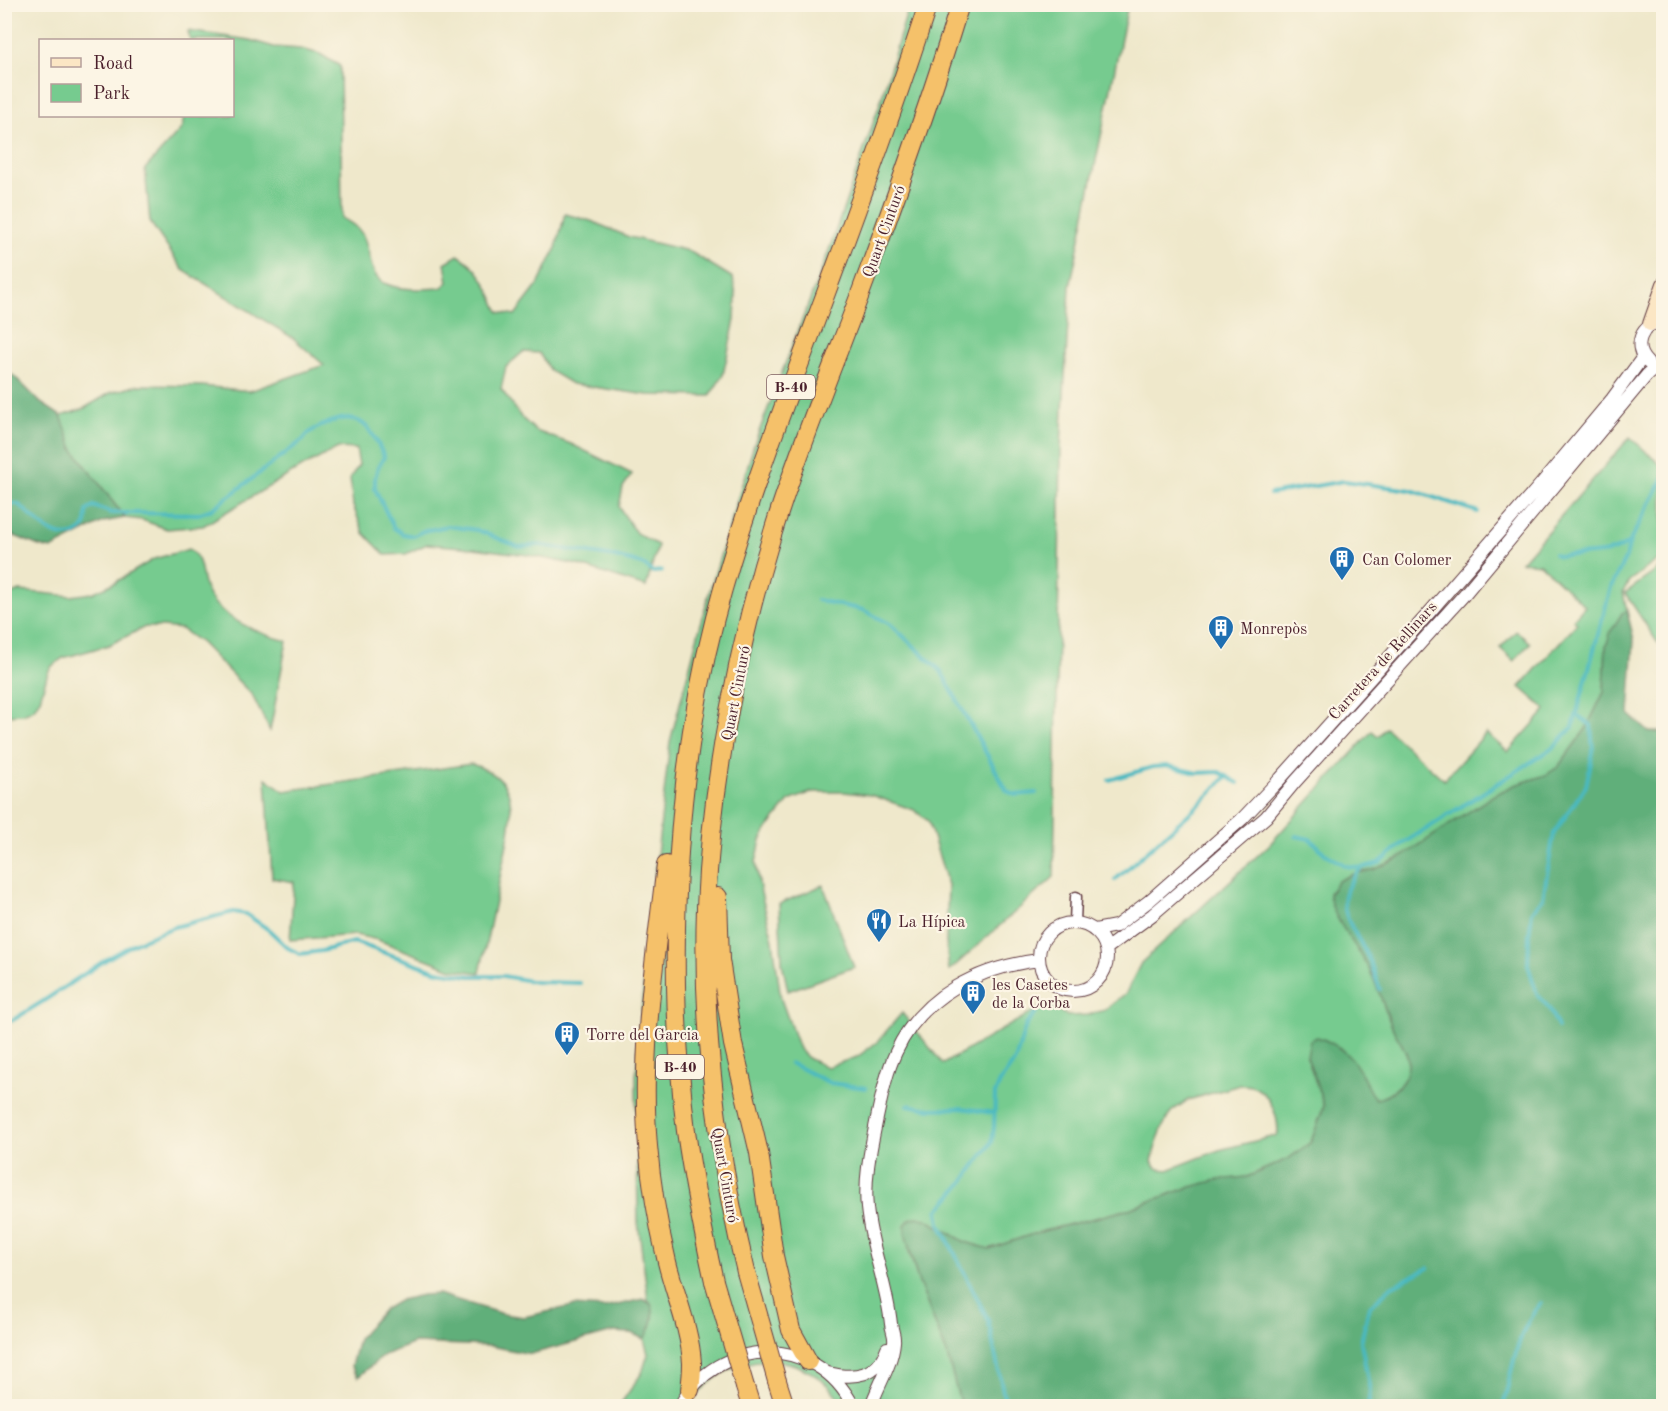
<svg xmlns="http://www.w3.org/2000/svg" width="1668" height="1411" font-family="'Old Standard TT',serif">
<style>
.green{fill:#76cb8f;stroke:#60755d;stroke-width:1.5;fill-rule:evenodd}
.forest{fill:#60af7a;stroke:#556752;stroke-width:1.5}
.lines{fill:none;stroke-linecap:round;stroke-linejoin:round}
.stream{stroke:#4ab9c1;stroke-width:4}
.minor-casing{stroke:#633d43;stroke-width:13}
.tertiary-casing{stroke:#633d43;stroke-width:14}
.secondary-casing{stroke:#633d43;stroke-width:16}
.motorway-casing{stroke:#633d43;stroke-width:20}
.minor{stroke:#fff;stroke-width:10}
.tertiary{stroke:#fff;stroke-width:12}
.secondary{stroke:#fbe6c4;stroke-width:14}
.motorway{stroke:#f5c16b;stroke-width:18}
.motorway-bridge-casing{stroke:#633d43;stroke-width:20;stroke-linecap:butt}
.motorway-bridge{stroke:#f5c16b;stroke-width:18}
.labels{text-anchor:middle;stroke-width:4.5;stroke-linejoin:round;paint-order:stroke}
.shield{fill:#fcf5e5;stroke:#7f5f63;stroke-width:1.5}
.shield-label{font-size:15px;font-weight:bold;fill:#4a1f2b}
.street-label{font-size:16px;fill:#4a1f2b;stroke:#fcf5e5}
.poi-label{font-size:16px;fill:#4a1f2b;stroke:#fcf5e5;text-anchor:start}
</style>
<rect width="100%" height="100%" fill="#fcf5e5"/>
<filter id="ink" filterUnits="userSpaceOnUse"><feTurbulence type="fractalNoise" baseFrequency=".0167" numOctaves="2"/><feDisplacementMap in="SourceGraphic" scale="12" xChannelSelector="R" yChannelSelector="G"/><feConvolveMatrix kernelMatrix="1 2 1 2 8 2 1 2 1" color-interpolation-filters="sRGB"/></filter>
<filter id="wash" filterUnits="userSpaceOnUse"><feTurbulence type="fractalNoise" baseFrequency=".008" numOctaves="4" result="noise"/><feDisplacementMap in="SourceGraphic" scale="24" xChannelSelector="R" yChannelSelector="G"/><feGaussianBlur stdDeviation="1.35" result="paint"/><feColorMatrix in="noise" values="0 0 0 0 0 0 0 0 0 0 0 0 0 0 0 0 0 1.4 0 .05"/><feComposite in="paint" operator="in"/></filter>
<g filter="url(#wash)">
<rect width="100%" height="100%" fill="#efe8cb"/>
<!-- green -->
<path class="green" d="M 909,5 L 1128,5 L 1070,287 L 1061,446 L 1054,877 L 949,971 L 946,942 L 948,885 L 928,821 L 914,810 L 871,795 L 844,792 L 812,792 L 789,801 L 770,825 L 761,840 L 756,862 L 760,889 L 773,940 L 781,999 L 799,1049 L 809,1059 L 827,1067 L 857,1057 L 877,1042 L 902,1013 L 943,1064 L 1046,1004 L 1068,1016 L 1088,1015 L 1105,1010 L 1126,993 L 1141,963 L 1269,845 L 1372,731 L 1378,736 L 1386,728 L 1444,780 L 1486,733 L 1508,752 L 1546,710 L 1520,687 L 1577,623 L 1573,620 L 1585,606 L 1540,564 L 1521,562 L 1630,437 L 1663,467 L 1663,556 L 1629,581 L 1623,592 L 1627,611 L 1622,613 L 1606,646 L 1604,692 L 1586,729 L 1558,767 L 1546,775 L 1515,785 L 1494,795 L 1400,858 L 1376,869 L 1353,874 L 1338,881 L 1329,893 C 1334,921 1355,942 1368,966 C 1379,987 1384,1010 1394,1031 C 1399,1041 1409,1053 1408,1064 C 1408,1082 1392,1095 1376,1100 L 1370,1094 L 1355,1064 L 1339,1047 L 1307,1056 L 1324,1106 L 1311,1142 L 1288,1159 L 1247,1177 L 1187,1188 L 1126,1210 L 1036,1233 L 989,1249 L 965,1242 L 926,1219 L 908,1248 L 918,1280 L 947,1354 L 961,1406 L 844,1406 C 806,1344 728,1347 689,1406 L 619,1406 L 642,1373 L 648,1354 L 644,1339 C 652,1328 658,1312 648,1300 L 638,1222 L 636,1076 L 647,941 L 670,742 L 709,593 L 755,442 L 828,253 L 879,106 ZM 1240,1085 C 1266,1083 1278,1111 1278,1133 L 1275,1136 L 1219,1150 L 1168,1170 L 1159,1169 L 1155,1166 L 1152,1162 L 1154,1152 L 1162,1128 L 1171,1112 L 1188,1100 Z
M 188,31 L 250,40 L 274,47 L 301,49 L 320,54 L 340,66 L 342,218 C 347,221 353,224 358,229 C 372,242 366,274 384,283 C 400,291 424,289 441,288 L 448,282 L 445,263 L 458,255 C 482,269 488,287 499,312 L 515,315 L 538,285 L 556,248 L 565,214 L 591,221 L 629,237 L 689,251 L 733,278 L 736,296 L 735,320 L 723,375 L 710,396 L 648,395 L 572,384 L 550,371 L 539,353 L 523,352 L 506,367 L 501,389 L 521,417 L 536,431 L 571,444 L 632,474 L 623,487 L 619,507 L 636,533 L 658,545 L 646,587 L 578,565 L 528,555 L 473,548 L 427,544 L 406,554 L 385,555 L 364,533 L 353,506 L 350,478 L 359,465 L 356,449 L 338,448 L 295,471 L 203,526 L 167,529 L 142,520 L 125,518 L 73,449 L 61,416 L 83,409 L 110,393 L 138,385 L 202,386 L 250,391 L 324,365 L 293,338 L 183,270 L 150,222 L 145,169 L 182,128 L 184,116 L 232,116 L 232,40 L 190,40 Z
M 189,549 C 205,561 199,574 206,590 C 218,618 260,634 287,641 L 270,731 L 252,695 L 201,643 L 181,629 L 163,627 L 145,627 L 109,645 L 63,658 L 52,666 L 48,672 L 40,699 L 34,709 L 23,714 L 5,715 L 5,597 L 20,591 L 71,596 L 92,593 L 116,582 L 154,559 Z
M 1663,566 L 1663,651 L 1625,593 Z
M 1516,631 L 1530,643 L 1514,661 L 1500,648 Z
M 471,764 C 510,776 515,796 509,834 L 480,973 L 452,969 L 378,940 L 356,935 L 290,940 L 294,882 L 272,878 L 266,778 L 284,791 Z
M 823,885 L 854,967 L 788,991 L 782,963 L 779,904 Z"/>
<!-- forest -->
<path class="forest" d="M 5,372 L 14,376 L 41,403 L 61,416 L 73,449 L 125,518 L 103,522 L 51,549 L 39,546 L 5,532 Z
M 1627,611 L 1634,640 L 1629,714 L 1649,732 L 1664,732 L 1663,1406 L 961,1406 L 947,1354 L 918,1280 L 905,1233 L 905,1225 L 910,1219 L 917,1217 L 926,1219 L 965,1242 L 989,1249 L 1036,1233 L 1126,1210 L 1187,1188 L 1217,1180 L 1247,1177 L 1288,1159 L 1311,1142 L 1324,1106 L 1307,1056 L 1310,1040 L 1317,1037 C 1338,1043 1355,1059 1364,1079 C 1368,1087 1369,1093 1376,1099 C 1392,1096 1408,1082 1408,1064 C 1409,1053 1399,1041 1394,1031 C 1385,1011 1379,990 1370,971 C 1359,948 1331,918 1329,894 L 1338,881 L 1353,874 L 1376,869 L 1400,858 L 1494,795 L 1515,785 L 1546,775 L 1558,767 L 1586,729 L 1604,692 L 1606,646 L 1611,631 L 1622,613 Z
M 438,1294 L 503,1314 L 524,1317 L 573,1306 L 604,1308 L 643,1299 L 651,1304 C 656,1317 652,1328 644,1339 L 631,1333 L 613,1332 L 531,1354 L 490,1346 L 414,1343 L 384,1355 L 358,1377 L 351,1366 L 358,1339 L 383,1310 L 400,1300 L 422,1295 Z"/>
<g class="lines">
<!-- stream -->
<path class="stream" d="M 1270,494 L 1344,481 L 1411,490 L 1478,512
M 4,508 L 10,504 L 18,504 C 34,516 51,543 75,534 C 79,532 84,530 85,525 C 87,521 87,515 87,511 L 93,506 L 112,513 L 129,513 L 198,514 L 212,509 L 303,440 C 309,431 316,428 326,424 C 359,408 372,428 384,457 L 378,467 L 375,478 L 375,489 L 394,528 L 403,534 L 414,536 L 423,531 L 448,526 L 477,530 L 519,547 L 539,545 L 615,557 L 642,564 L 653,572 L 662,571
M 1554,554 L 1559,556 C 1582,553 1613,558 1630,541
M 817,600 L 863,610 L 890,624 L 941,671 L 1007,791 L 1015,795 L 1036,793
M 1109,780 L 1153,767 L 1168,766 L 1197,773 L 1219,772 L 1238,783
M 1296,836 L 1310,839 L 1318,846 L 1324,853 L 1346,866 L 1361,868 L 1379,863 L 1401,845 L 1553,748 L 1573,727 L 1611,587 L 1626,557 L 1630,541 L 1664,477
M 1361,868 C 1330,902 1348,919 1366,953 C 1372,964 1375,977 1380,989
M 1115,880 L 1201,803 L 1227,776
M 4,1021 L 13,1020 L 42,1002 L 107,959 L 135,943 L 174,927 L 233,912 L 246,914 L 269,930 L 288,948 L 300,954 L 322,951 L 354,942 L 437,971 L 470,976 L 503,976 L 536,982 L 580,983
M 1558,1027 L 1549,1008 L 1537,994 L 1528,965 L 1529,935 L 1532,912 L 1543,898 L 1554,833 L 1586,786 L 1593,752 L 1591,725 L 1577,715
M 790,1063 L 830,1083 L 866,1088
M 908,1105 L 930,1109 L 962,1108 L 993,1113
M 1003,1406 L 1005,1401 L 988,1320 L 940,1224 L 938,1211 L 964,1181 L 992,1142 L 994,1127 L 995,1094 L 1000,1082 L 1015,1061 L 1026,1025 L 1036,1013
M 1368,1406 L 1370,1391 L 1361,1342 L 1369,1307 L 1391,1287 L 1428,1268
M 1503,1406 C 1512,1372 1516,1331 1541,1303"/>
</g>
</g>
<g filter="url(#ink)">
<g class="lines">
<defs>
<path id="minor" d="M 1075,922 L 1076,897"/>
<path id="tertiary" d="M 1648,363 C 1631,347 1641,323 1664,321
M1039 957a34 34 0 1 1 68 0a34 34 0 1 1-68 0Z
M 1095,930 L 1116,926 L 1149,901 L 1242,819 L 1280,779 L 1428,614 L 1541,484 L 1612,399 L 1643,357
M 1107,948 L 1152,915 L 1266,817 L 1295,782 L 1463,596 L 1647,375 L 1657,367
M 828,1373 C 854,1379 877,1377 887,1348
M 680,1406 C 717,1336 817,1333 853,1406
M 871,1406 C 878,1385 892,1365 894,1342 C 895,1336 892,1331 891,1324 C 887,1285 871,1248 867,1208 C 864,1177 871,1147 877,1118 C 882,1095 886,1073 896,1052 C 922,995 980,967 1039,960"/>
<path id="secondary" d="M 1650,324 L 1664,284"/>
<path id="motorway" d="M 666,865 C 655,958 640,1052 648,1146 C 651,1184 658,1224 667,1262 C 675,1295 690,1329 692,1363 C 692,1372 691,1382 690,1390
M 718,897 L 720,960 L 733,1044 L 759,1153 L 774,1256 L 791,1330 L 808,1361
M 746,1272 C 717,1153 702,1030 706,907 C 711,782 739,638 777,519 C 801,444 831,371 859,297 C 895,200 930,103 960,4
M 714,1281 C 703,1231 693,1181 686,1131 C 680,1083 677,1034 676,986 C 674,862 684,738 715,618 C 742,515 780,416 817,317 C 856,213 894,110 928,4
M 777,1381 L 785,1406
M 745,1387 L 751,1406"/>
</defs>
<!-- minor casing -->
<use href="#minor" class="minor-casing"/>
<!-- tertiary casing -->
<use href="#tertiary" class="tertiary-casing"/>
<!-- secondary casing -->
<use href="#secondary" class="secondary-casing"/>
<!-- motorway casing -->
<use href="#motorway" class="motorway-casing"/>
<!-- minor -->
<use href="#minor" class="minor"/>
<!-- tertiary -->
<use href="#tertiary" class="tertiary"/>
<!-- secondary -->
<use href="#secondary" class="secondary"/>
<!-- motorway -->
<use href="#motorway" class="motorway"/>
<defs>
<path id="motorway-bridge" d="M 746,1272 L 777,1381
M 714,1281 L 745,1387"/>
</defs>
<!-- motorway-bridge casing -->
<use href="#motorway-bridge" class="motorway-bridge-casing"/>
<!-- motorway-bridge -->
<use href="#motorway-bridge" class="motorway-bridge"/>
</g>
</g>
<!-- icons -->
<defs>
<symbol id="building-pin" viewBox="-11 -11 22 30"><path d="M0 17L-7.5 6A9.5 9.5 0 1 1 7.5 6Z" fill="#1f6fb2" stroke="#fcf5e5"/><path d="M-4-6H4V6H1V3H-1V6H-4ZM-2.5-4.3h1.7v1.8h-1.7ZM.8-4.3h1.7v1.8H.8ZM-2.5-1h1.7V.8h-1.7ZM.8-1h1.7V.8H.8Z" fill="#fff"/></symbol>
<symbol id="restaurant-pin" viewBox="-11 -11 22 30"><path d="M0 17L-7.5 6A9.5 9.5 0 1 1 7.5 6Z" fill="#1f6fb2" stroke="#fcf5e5"/><path d="M-5-6h1v4h1v-4h1v4h1v-4h1v5L-1.5 .5V6h-2V.5L-5-1ZM5-6V6H3V1.5H1.5Q1.5-4 5-6Z" fill="#fff"/></symbol>
</defs>
<g fill-rule="evenodd">
<use href="#building-pin" x="1327" y="544" width="30" height="40"/>
<use href="#building-pin" x="1206" y="613" width="30" height="40"/>
<use href="#restaurant-pin" x="864" y="906" width="30" height="40"/>
<use href="#building-pin" x="958" y="978" width="30" height="40"/>
<use href="#building-pin" x="552" y="1019" width="30" height="40"/>
</g>
<g class="labels">
<!-- shield labels -->
<g class="shield">
<rect x="767" y="375" width="48" height="24" rx="4.5"/>
<rect x="656" y="1055" width="48" height="24" rx="4.5"/>
</g>
<g class="shield-label">
<text x="791" y="392">B-40</text>
<text x="680" y="1072">B-40</text>
</g>
<!-- street labels -->
<g class="street-label">
<text transform="translate(883 231) rotate(-70)" y="6">Quart Cinturó</text>
<text transform="translate(1382 660) rotate(-48)" y="6">Carretera de Rellinars</text>
<text transform="translate(735 693) rotate(-79)" y="6">Quart Cinturó</text>
<text transform="translate(726 1175) rotate(80)" y="6">Quart Cinturó</text>
</g>
<!-- poi labels -->
<g class="poi-label">
<text x="1362" y="565">Can Colomer</text>
<text x="1240" y="634">Monrepòs</text>
<text x="898" y="927">La Hípica</text>
<text x="992" y="990">les Casetes<tspan x="992" dy="18">de la Corba</tspan></text>
<text x="586" y="1040">Torre del Garcia</text>
</g>
</g>
<!-- margin -->
<rect width="1668" height="1411" fill="none" stroke="#fcf5e5" stroke-width="24"/>
<!-- legend -->
<rect x="39" y="39" width="195" height="78" fill="#fcf5e5" stroke="#b59f9b" stroke-width="1.5"/>
<rect x="51" y="58" width="30" height="9" fill="#fbe6c4" stroke="#b59f9b" stroke-width="1.5"/>
<text x="93" y="69" font-size="18" fill="#4a1f2b">Road</text>
<rect x="51" y="84" width="30" height="18" fill="#76cb8f" stroke="#b59f9b" stroke-width="1.5"/>
<text x="93" y="99" font-size="18" fill="#4a1f2b">Park</text>
</svg>
